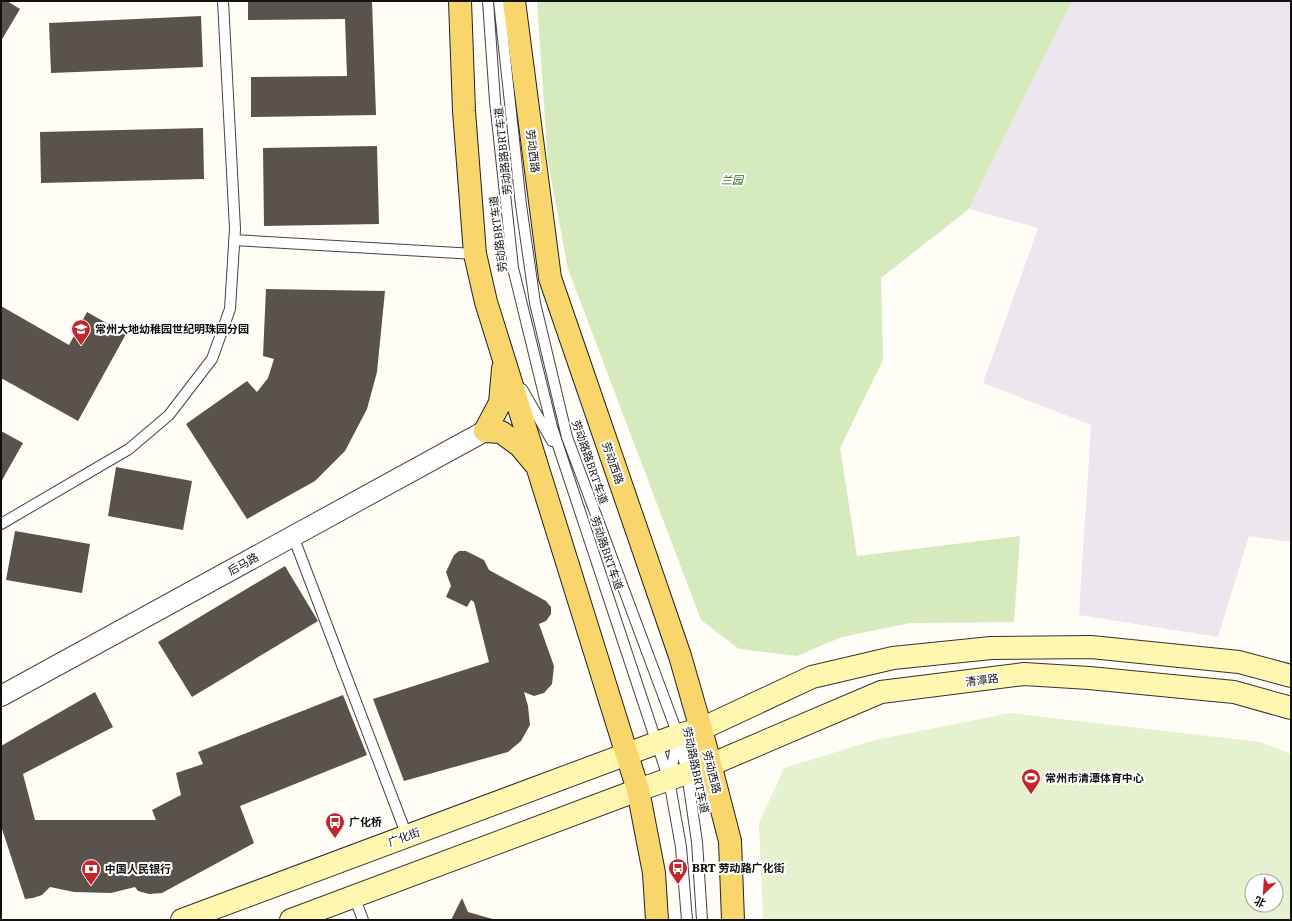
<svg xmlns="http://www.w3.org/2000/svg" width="1292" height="921" font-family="'Roboto Serif','Noto Sans SC',serif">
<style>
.industrial{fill:#eee6ef}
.green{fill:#d5ebbd}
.pitch{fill:#e6f2cf;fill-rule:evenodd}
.building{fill:#5a524d}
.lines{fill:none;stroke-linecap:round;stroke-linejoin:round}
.lane-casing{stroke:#444;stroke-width:12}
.street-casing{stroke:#444;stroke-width:22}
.secondary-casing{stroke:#333;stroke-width:24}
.primary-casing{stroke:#222;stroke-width:24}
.lane{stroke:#fff;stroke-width:10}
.street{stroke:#fff;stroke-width:20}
.secondary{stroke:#fff6b0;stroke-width:22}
.primary{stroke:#f9d66b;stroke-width:22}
.labels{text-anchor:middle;stroke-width:4;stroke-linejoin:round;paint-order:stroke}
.street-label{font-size:11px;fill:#111;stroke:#fff}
.park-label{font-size:11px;font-style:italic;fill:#2f6b1f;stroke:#fff}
.poi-label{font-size:11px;font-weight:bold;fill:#111;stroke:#fff;text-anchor:start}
</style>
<rect width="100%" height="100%" fill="#fffdf5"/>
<!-- industrial -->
<path class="industrial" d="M 1072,1 L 1291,1 L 1291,542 L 1249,536 L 1218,637 L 1079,615 L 1091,425 L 983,383 L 1038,228 L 969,209 Z"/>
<!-- green -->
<path class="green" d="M 537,1 L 1072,1 L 969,209 L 881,278 L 883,360 L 840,448 L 857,556 L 1020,536 L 1014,622 L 910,623 L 842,637 L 797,656 L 739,649 L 701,620 L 568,269 L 548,163 Z"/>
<!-- pitch -->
<path class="pitch" d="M 1010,713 L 1260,742 L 1291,754 L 1291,920 L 763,920 L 759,823 L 784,768 L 875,740 ZM 1252,881 L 1276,881 L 1276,905 L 1252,905 Z"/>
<!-- building -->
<path class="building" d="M 1,1 L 7,1 L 20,9 L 1,41 Z
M 248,1 L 372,1 L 376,115 L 251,117 L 251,77 L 347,76 L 345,19 L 248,20 Z
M 201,16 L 203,67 L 51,73 L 49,23 Z
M 203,128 L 204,179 L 41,183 L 40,132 Z
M 377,146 L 379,224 L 264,226 L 263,148 Z
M 266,289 L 385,291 L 377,372 L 367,409 L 345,451 L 315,481 L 247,519 L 186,424 L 247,381 L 257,392 L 268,378 L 274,359 L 263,356 Z
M 1,306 L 69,345 L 87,312 L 126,334 L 78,421 L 1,378 Z
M 1,431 L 23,443 L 1,482 Z
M 116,467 L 192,481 L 183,530 L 108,516 Z
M 15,531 L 90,544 L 82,593 L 6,580 Z
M 459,551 L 466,551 L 484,560 L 489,570 L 546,601 L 551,607 L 551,614 L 546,621 L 539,624 L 554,666 L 552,684 L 544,693 L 534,696 L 524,692 L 528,706 L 530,725 L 521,741 L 508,752 L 404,781 L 373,699 L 489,662 L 474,602 L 471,600 L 467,607 L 446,597 L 451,586 L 446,572 L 454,555 Z
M 285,566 L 318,621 L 192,697 L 158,642 Z
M 95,692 L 113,727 L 23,774 L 35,820 L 156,820 L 152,810 L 181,795 L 176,773 L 203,764 L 198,752 L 343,695 L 367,755 L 240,806 L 254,843 L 162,893 L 149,894 L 138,891 L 135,887 L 111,893 L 74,892 L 50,887 L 42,895 L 33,898 L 25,899 L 1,826 L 1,746 Z
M 462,898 L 468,912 L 496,920 L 451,920 Z"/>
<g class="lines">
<defs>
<path id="lane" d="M 488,1 L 495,101 L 513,268 L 552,427 L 669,780 L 681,847 L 687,920
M 499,1 L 521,205 L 535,303 L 567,437 L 678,735 L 687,773 L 697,842 L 702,920
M 234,240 L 475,254
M 522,389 L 552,441
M 1,524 L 129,449 L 169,415 L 212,359 L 230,309 L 235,229 L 223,1
M 293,536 L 407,836
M 678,735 L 706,762
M 670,778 L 677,739
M 354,896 L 363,920"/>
<path id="street" d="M 1,696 L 485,431"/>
<path id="secondary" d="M 182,920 L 678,735 L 701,729 L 812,677 L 893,658 L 991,648 L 1091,647 L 1239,662 L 1291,676
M 291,920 L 638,790 L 710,765 L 881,692 L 1024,674 L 1089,678 L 1234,692 L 1291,708"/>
<path id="primary" d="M 460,1 L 464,111 L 475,254 L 486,302 L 638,790 L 654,873 L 657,920
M 514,1 L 550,278 L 680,656 L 701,729 L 730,841 L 733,920
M 503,369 L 500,403 L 485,431 L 501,432 L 520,446 L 535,464"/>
</defs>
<!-- lane casing -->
<use href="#lane" class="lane-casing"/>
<!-- street casing -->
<use href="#street" class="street-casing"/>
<!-- secondary casing -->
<use href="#secondary" class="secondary-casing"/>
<!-- primary casing -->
<use href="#primary" class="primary-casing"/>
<!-- lane -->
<use href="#lane" class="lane"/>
<!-- street -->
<use href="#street" class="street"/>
<!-- secondary -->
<use href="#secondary" class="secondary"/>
<!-- primary -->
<use href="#primary" class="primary"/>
</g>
<!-- icons -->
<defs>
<symbol id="school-pin" viewBox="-11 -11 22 30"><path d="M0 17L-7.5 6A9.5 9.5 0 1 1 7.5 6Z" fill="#c4262e" stroke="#fff"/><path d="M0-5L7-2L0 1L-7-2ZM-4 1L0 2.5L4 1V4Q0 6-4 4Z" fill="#fff"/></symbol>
<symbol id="stadium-pin" viewBox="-11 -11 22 30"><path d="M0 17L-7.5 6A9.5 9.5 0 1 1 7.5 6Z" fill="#c4262e" stroke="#fff"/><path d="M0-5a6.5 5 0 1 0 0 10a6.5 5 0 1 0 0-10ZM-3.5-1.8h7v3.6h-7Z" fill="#fff"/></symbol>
<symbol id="bus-pin" viewBox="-11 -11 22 30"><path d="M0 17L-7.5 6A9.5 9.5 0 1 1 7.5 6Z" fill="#c4262e" stroke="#fff"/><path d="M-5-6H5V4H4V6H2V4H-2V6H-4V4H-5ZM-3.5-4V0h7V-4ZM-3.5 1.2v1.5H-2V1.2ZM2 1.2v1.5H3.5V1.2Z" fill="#fff"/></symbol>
<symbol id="bank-pin" viewBox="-11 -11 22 30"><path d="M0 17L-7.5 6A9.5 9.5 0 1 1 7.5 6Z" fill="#c4262e" stroke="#fff"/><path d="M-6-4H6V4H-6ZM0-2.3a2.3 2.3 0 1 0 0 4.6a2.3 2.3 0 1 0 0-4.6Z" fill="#fff"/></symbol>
</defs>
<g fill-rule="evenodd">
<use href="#school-pin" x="70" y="318" width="22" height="30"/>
<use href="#stadium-pin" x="1020" y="767" width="22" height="30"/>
<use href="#bus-pin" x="324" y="811" width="22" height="30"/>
<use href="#bus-pin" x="667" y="857" width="22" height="30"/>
<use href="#bank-pin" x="80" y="858" width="22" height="30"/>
</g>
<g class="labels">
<!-- street labels -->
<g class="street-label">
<text transform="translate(503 151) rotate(-96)" y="4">劳动路路BRT车道</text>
<text transform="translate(533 151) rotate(83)" y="4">劳动西路</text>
<text transform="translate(498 234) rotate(-97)" y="4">劳动路BRT车道</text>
<text transform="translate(590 462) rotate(71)" y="4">劳动路路BRT车道</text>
<text transform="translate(613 463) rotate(71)" y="4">劳动西路</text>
<text transform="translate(607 553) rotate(71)" y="4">劳动路BRT车道</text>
<text transform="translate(243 564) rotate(-29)" y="4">后马路</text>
<text transform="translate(982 680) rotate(-7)" y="4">清潭路</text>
<text transform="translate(696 770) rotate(78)" y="4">劳动路路BRT车道</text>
<text transform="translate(712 772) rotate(76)" y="4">劳动西路</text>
<text transform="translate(404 837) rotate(-20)" y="4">广化街</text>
</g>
<!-- park labels -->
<g class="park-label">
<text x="732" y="184">兰园</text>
</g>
<!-- poi labels -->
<g class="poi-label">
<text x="95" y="333">常州大地幼稚园世纪明珠园分园</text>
<text x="1045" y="782">常州市清潭体育中心</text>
<text x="349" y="826">广化桥</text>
<text x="692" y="872">BRT 劳动路广化街</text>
<text x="105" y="873">中国人民银行</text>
</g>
</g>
<!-- border -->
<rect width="1292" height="921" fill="none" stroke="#111111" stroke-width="4"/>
<!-- north arrow -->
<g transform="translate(1264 893) rotate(205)"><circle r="19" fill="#ffffff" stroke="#a0a0a0"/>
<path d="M0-3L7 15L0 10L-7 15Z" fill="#c4262e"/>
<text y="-6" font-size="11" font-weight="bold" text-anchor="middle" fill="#111111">北</text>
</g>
</svg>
